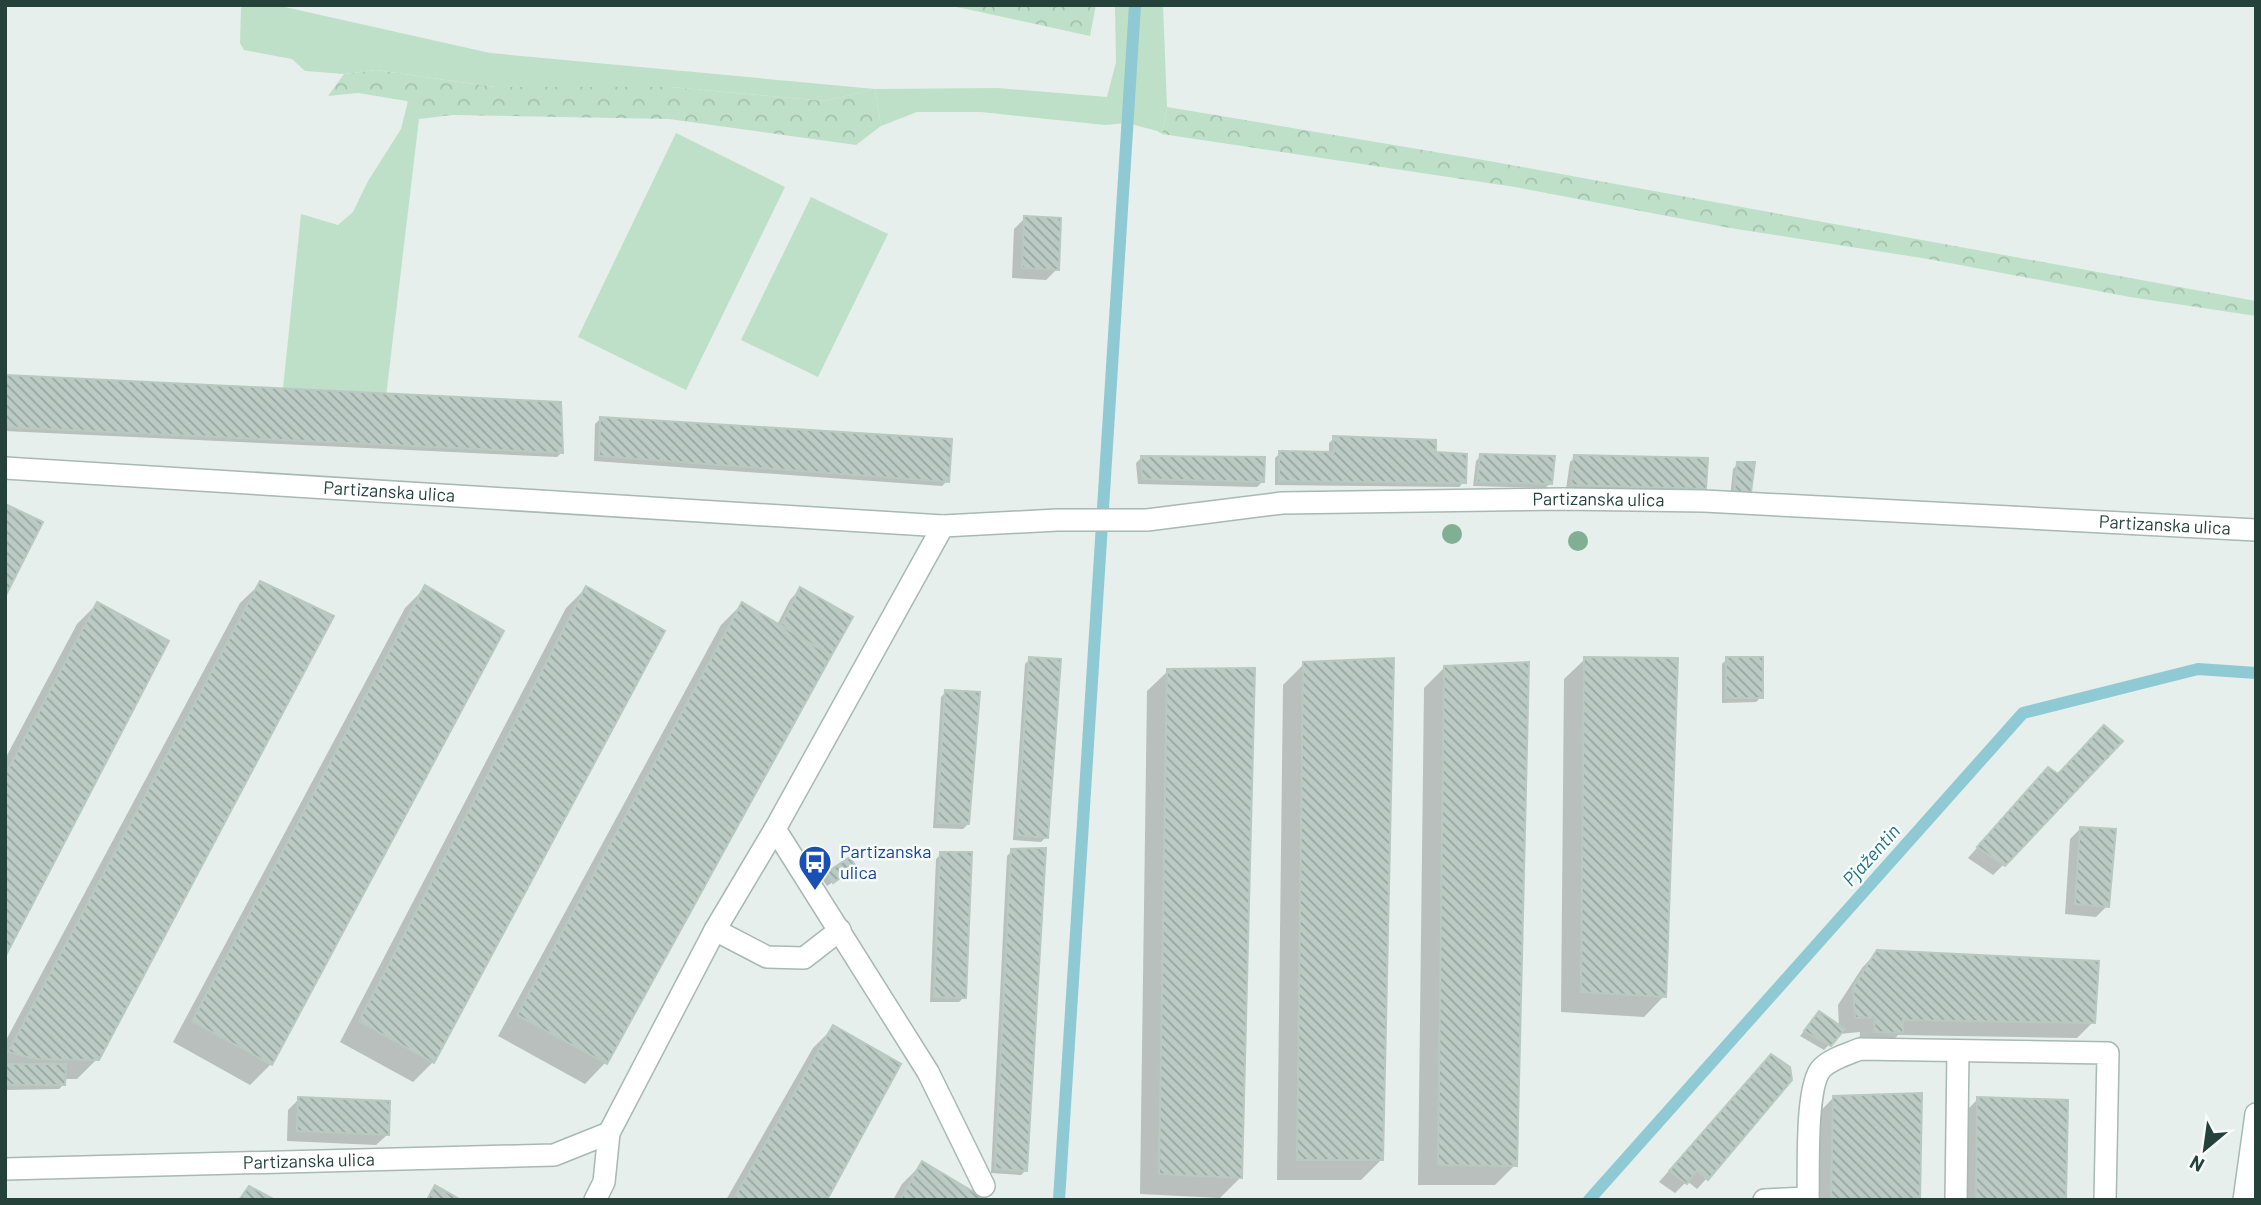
<svg xmlns="http://www.w3.org/2000/svg" width="2261" height="1205" font-family="Barlow,sans-serif">
<style>
.grass{fill:#bfe0c8}
.forest{fill:url(#forest-crowns)}
.shadow{fill:#0003}
.lines{fill:none;stroke-linecap:round;stroke-linejoin:round}
.stream{stroke:#8ec9d4;stroke-width:12}
.building{fill:url(#building-back-hatch);stroke:#b8c9c2;stroke-width:2}
.lane-casing{stroke:#a8b8b2;stroke-width:24}
.street-casing{stroke:#a8b8b2;stroke-width:24}
.secondary-casing{stroke:#a4bbb3;stroke-width:24}
.lane{stroke:#fff;stroke-width:21}
.street{stroke:#fff;stroke-width:21}
.secondary{stroke:#fff;stroke-width:21}
.tree{fill:#80af93}
.labels{text-anchor:middle;stroke-width:5;stroke-linejoin:round;paint-order:stroke}
.street-label{font-size:18px;fill:#24423a;stroke:#f7fbf9}
.transit-label{font-size:18px;fill:#164399;stroke:#f7fbf9;text-anchor:start}
.water-label{font-size:19px;font-style:italic;fill:#1c6f80;stroke:#f7fbf9}
</style>
<defs>
<pattern id="forest-crowns" width="20" height="18" patternUnits="userSpaceOnUse" patternTransform="scale(1.75)"><rect width="20" height="18" fill="#bfe0c8"/><path d="M2 6a3 3 0 1 1 6 0M12 15a3 3 0 1 1 6 0" fill="none" stroke="#a4c1ad"/></pattern>
<pattern id="building-back-hatch" width="6" height="6" patternUnits="userSpaceOnUse" patternTransform="scale(1.75)"><rect width="6" height="6" fill="#bbcac4"/><path d="M-1 5l2 2M0 0l6 6M5-1l2 2" fill="none" stroke="#98a6a0"/></pattern>
</defs>
<rect width="100%" height="100%" fill="#e6efeb"/>
<!-- grass -->
<path class="grass" d="M 243,5 L 276,5 L 490,53 L 875,89 L 997,88 L 1107,97 L 1116,62 L 1115,5 L 1163,5 L 1167,107 L 1162,134 L 1157,131 L 1127,123 L 1105,125 L 981,112 L 917,112 L 881,126 L 875,89 L 825,101 L 670,87 L 495,87 L 376,70 L 344,74 L 305,71 L 292,59 L 244,50 L 240,43 L 241,8 Z
M 408,101 L 419,119 L 385,405 L 282,398 L 301,214 L 338,225 L 353,212 L 368,181 L 401,129 Z
M 676,133 L 785,187 L 686,390 L 578,337 Z
M 811,197 L 888,234 L 818,377 L 741,340 Z"/>
<!-- forest -->
<path class="forest" d="M 948,5 L 1096,5 L 1090,36 Z
M 376,70 L 495,87 L 670,87 L 825,101 L 875,89 L 881,126 L 856,145 L 669,119 L 452,115 L 419,119 L 407,101 L 358,93 L 328,96 L 344,74 Z
M 1167,107 L 1495,162 L 2256,301 L 2256,316 L 2130,297 L 1928,259 L 1730,228 L 1515,187 L 1162,134 Z"/>
<!-- shadow -->
<path class="shadow" d="M 1025,218 L 1057,269 L 1046,280 L 1012,278 L 1014,229 Z
M 5,377 L 562,452 L 557,457 L 5,431 Z
M 600,419 L 947,481 L 942,486 L 594,461 L 595,424 Z
M 1334,438 L 1434,454 L 1464,482 L 1459,487 L 1275,485 L 1275,458 L 1280,453 L 1329,454 L 1329,443 Z
M 1481,456 L 1551,483 L 1545,488 L 1473,486 L 1476,461 Z
M 1575,457 L 1704,488 L 1699,493 L 1566,489 L 1570,462 Z
M 1141,458 L 1262,482 L 1257,487 L 1138,484 L 1136,463 Z
M 1738,464 L 1749,491 L 1744,496 L 1730,498 L 1733,469 Z
M 261,583 L 97,1059 L 77,1079 L 64,1079 L 64,1084 L 59,1089 L 5,1090 L 5,1042 L 240,603 Z
M 425,588 L 271,1064 L 250,1085 L 173,1042 L 405,608 Z
M 586,588 L 433,1062 L 413,1082 L 340,1042 L 566,608 Z
M 800,589 L 851,618 L 605,1063 L 585,1084 L 498,1036 L 721,625 L 742,604 L 777,625 L 790,600 Z
M 97,604 L 5,953 L 5,759 L 77,624 Z
M 1030,659 L 1046,837 L 1041,842 L 1013,840 L 1025,664 Z
M 1585,659 L 1664,996 L 1644,1017 L 1561,1012 L 1564,679 Z
M 1727,659 L 1761,697 L 1756,702 L 1722,703 L 1722,664 Z
M 1304,664 L 1381,1160 L 1361,1180 L 1277,1180 L 1283,685 Z
M 1444,668 L 1515,1165 L 1495,1185 L 1418,1185 L 1424,688 Z
M 1168,671 L 1241,1177 L 1220,1198 L 1140,1194 L 1147,691 Z
M 946,692 L 968,824 L 963,829 L 933,828 L 941,697 Z
M 2037,780 L 2004,864 L 1993,875 L 1968,858 Z
M 2081,828 L 2107,906 L 2096,917 L 2065,914 L 2070,839 Z
M 1012,851 L 1026,1170 L 1021,1175 L 991,1173 L 1007,856 Z
M 941,854 L 964,997 L 959,1002 L 930,1002 L 936,859 Z
M 849,859 L 849,871 L 827,886 L 822,879 Z
M 1878,951 L 2093,1022 L 2077,1038 L 1898,1035 L 1885,1048 L 1859,1047 L 1860,1032 L 1839,1034 L 1824,1050 L 1800,1036 L 1814,1019 L 1839,1027 L 1838,1005 L 1862,968 Z
M 833,1028 L 825,1200 L 726,1200 L 813,1048 Z
M 1761,1067 L 1707,1178 L 1697,1189 L 1687,1181 L 1675,1193 L 1659,1182 Z
M 1833,1098 L 1918,1200 L 1812,1200 L 1813,1119 Z
M 299,1099 L 387,1135 L 376,1145 L 287,1141 L 288,1110 Z
M 1978,1099 L 2065,1200 L 1957,1200 L 1958,1119 Z
M 922,1164 L 984,1200 L 893,1200 L 902,1184 Z"/>
<g class="lines">
<!-- stream -->
<path class="stream" d="M 1059,1200 L 1135,5
M 1589,1200 L 2023,713 L 2198,669 L 2256,673"/>
</g>
<!-- building -->
<path class="building" d="M 1024,216 L 1061,218 L 1059,270 L 1022,268 Z
M 5,375 L 561,402 L 563,453 L 5,427 Z
M 600,417 L 952,439 L 949,482 L 599,456 Z
M 1333,436 L 1436,440 L 1436,452 L 1467,454 L 1466,483 L 1279,481 L 1279,451 L 1334,452 Z
M 1480,454 L 1555,456 L 1552,484 L 1477,482 Z
M 1574,455 L 1708,458 L 1706,489 L 1571,485 Z
M 1141,456 L 1265,457 L 1264,482 L 1142,479 Z
M 1737,462 L 1755,462 L 1751,492 L 1734,493 Z
M 5,504 L 43,522 L 5,597 Z
M 260,581 L 334,616 L 99,1060 L 35,1059 L 8,1052 Z
M 425,585 L 504,631 L 272,1065 L 192,1021 Z
M 586,586 L 665,631 L 434,1063 L 359,1021 Z
M 800,587 L 853,617 L 831,656 L 781,625 Z
M 97,602 L 169,641 L 5,957 L 5,775 Z
M 742,602 L 831,656 L 607,1064 L 517,1015 Z
M 1029,657 L 1061,659 L 1048,838 L 1017,835 Z
M 1584,657 L 1678,658 L 1666,997 L 1581,992 Z
M 1726,657 L 1763,657 L 1763,698 L 1726,698 Z
M 1394,658 L 1383,1160 L 1297,1160 L 1303,662 Z
M 1529,662 L 1517,1166 L 1438,1165 L 1444,666 Z
M 1255,668 L 1242,1178 L 1159,1174 L 1167,669 Z
M 945,690 L 980,692 L 969,824 L 937,823 Z
M 2104,725 L 2123,741 L 2005,866 L 1977,847 L 2048,767 L 2058,774 Z
M 2080,827 L 2116,829 L 2109,907 L 2075,904 Z
M 1046,848 L 1027,1171 L 995,1169 L 1011,849 Z
M 940,852 L 972,852 L 966,998 L 934,997 Z
M 850,857 L 856,867 L 833,883 L 826,873 Z
M 1877,950 L 2099,961 L 2095,1023 L 1903,1020 L 1903,1033 L 1874,1032 L 1875,1017 L 1855,1018 L 1853,987 Z
M 1819,1011 L 1845,1029 L 1831,1046 L 1804,1031 Z
M 833,1025 L 901,1064 L 827,1200 L 733,1200 Z
M 1771,1054 L 1790,1067 L 1792,1080 L 1708,1180 L 1697,1170 L 1687,1184 L 1669,1171 Z
M 5,1064 L 66,1064 L 65,1085 L 5,1085 Z
M 1922,1093 L 1920,1200 L 1831,1200 L 1833,1096 Z
M 298,1097 L 390,1101 L 389,1135 L 297,1131 Z
M 1977,1097 L 2068,1100 L 2066,1200 L 1976,1200 Z
M 922,1161 L 987,1200 L 900,1200 Z
M 435,1185 L 461,1200 L 427,1200 Z
M 249,1186 L 275,1200 L 239,1200 Z"/>
<g class="lines">
<defs>
<path id="lane" d="M 715,930 L 767,957 L 804,958 L 840,930"/>
<g id="street">
<path id="s1" d="M 5,468 L 943,526"/>
<path d="M 775,829 L 928,1072 L 984,1186"/>
<path id="s2" d="M 5,1169 L 554,1155 L 609,1133"/>
<path id="s3" d="M 595,1200 L 604,1182 L 609,1133 L 715,930 L 775,829 L 943,526 L 1057,520 L 1147,520 L 1282,503 L 1564,499 L 1704,501 L 2256,530"/>
<path d="M 1764,1200 L 1808,1198"/>
<path d="M 1808,1200 C 1809,1173 1805,1088 1821,1069 C 1830,1059 1848,1054 1860,1049 L 2108,1053 L 2105,1200"/>
<path d="M 1956,1200 L 1958,1051"/>
</g>
<path id="secondary" d="M 2244,1200 L 2256,1114"/>
</defs>
<!-- lane casing -->
<use href="#lane" class="lane-casing"/>
<!-- street casing -->
<use href="#street" class="street-casing"/>
<!-- secondary casing -->
<use href="#secondary" class="secondary-casing"/>
<!-- lane -->
<use href="#lane" class="lane"/>
<!-- street -->
<use href="#street" class="street"/>
<!-- secondary -->
<use href="#secondary" class="secondary"/>
</g>
<!-- trees -->
<g class="tree">
<circle cx="1452" cy="534" r="10"/>
<circle cx="1578" cy="541" r="10"/>
</g>
<!-- icons -->
<defs>
<symbol id="bus-pin" viewBox="-11 -11 22 30"><path d="M0 17L-7.5 6A9.5 9.5 0 1 1 7.5 6Z" fill="#1a4fb4" stroke="#f7fbf9"/><path d="M-5-6H5V4H4V6H2V4H-2V6H-4V4H-5ZM-3.5-4V0h7V-4ZM-3.5 1.2v1.5H-2V1.2ZM2 1.2v1.5H3.5V1.2Z" fill="#fff"/></symbol>
</defs>
<g fill-rule="evenodd">
<use href="#bus-pin" x="796" y="843" width="38" height="52"/>
</g>
<g class="labels">
<!-- street labels -->
<g class="street-label">
<text dy="6" stroke="none"><textPath href="#s1" startOffset="385">Partizanska ulica</textPath></text>
<text dy="6" stroke="none"><textPath href="#s3" startOffset="1419">Partizanska ulica</textPath></text>
<text dy="6" stroke="none"><textPath href="#s3" startOffset="1986">Partizanska ulica</textPath></text>
<text dy="6" stroke="none"><textPath href="#s2" startOffset="304">Partizanska ulica</textPath></text>
</g>
<!-- transit labels -->
<g class="transit-label">
<text x="840" y="858">Partizanska<tspan x="840" dy="21">ulica</tspan></text>
</g>
<!-- water labels -->
<g class="water-label">
<text transform="translate(1871 855) rotate(-48)" y="7">Pjažentin</text>
</g>
</g>
<!-- border -->
<rect width="2261" height="1205" fill="none" stroke="#24423a" stroke-width="14"/>
<!-- north arrow -->
<g transform="translate(2205 1149) rotate(209)" stroke="#f7fbf9" stroke-width="5" paint-order="stroke">
<path d="M0-5L12 26L0 18L-12 26Z" fill="#24423a"/>
<text y="-10" font-size="19" font-weight="bold" text-anchor="middle" fill="#24423a">N</text>
</g>
</svg>
